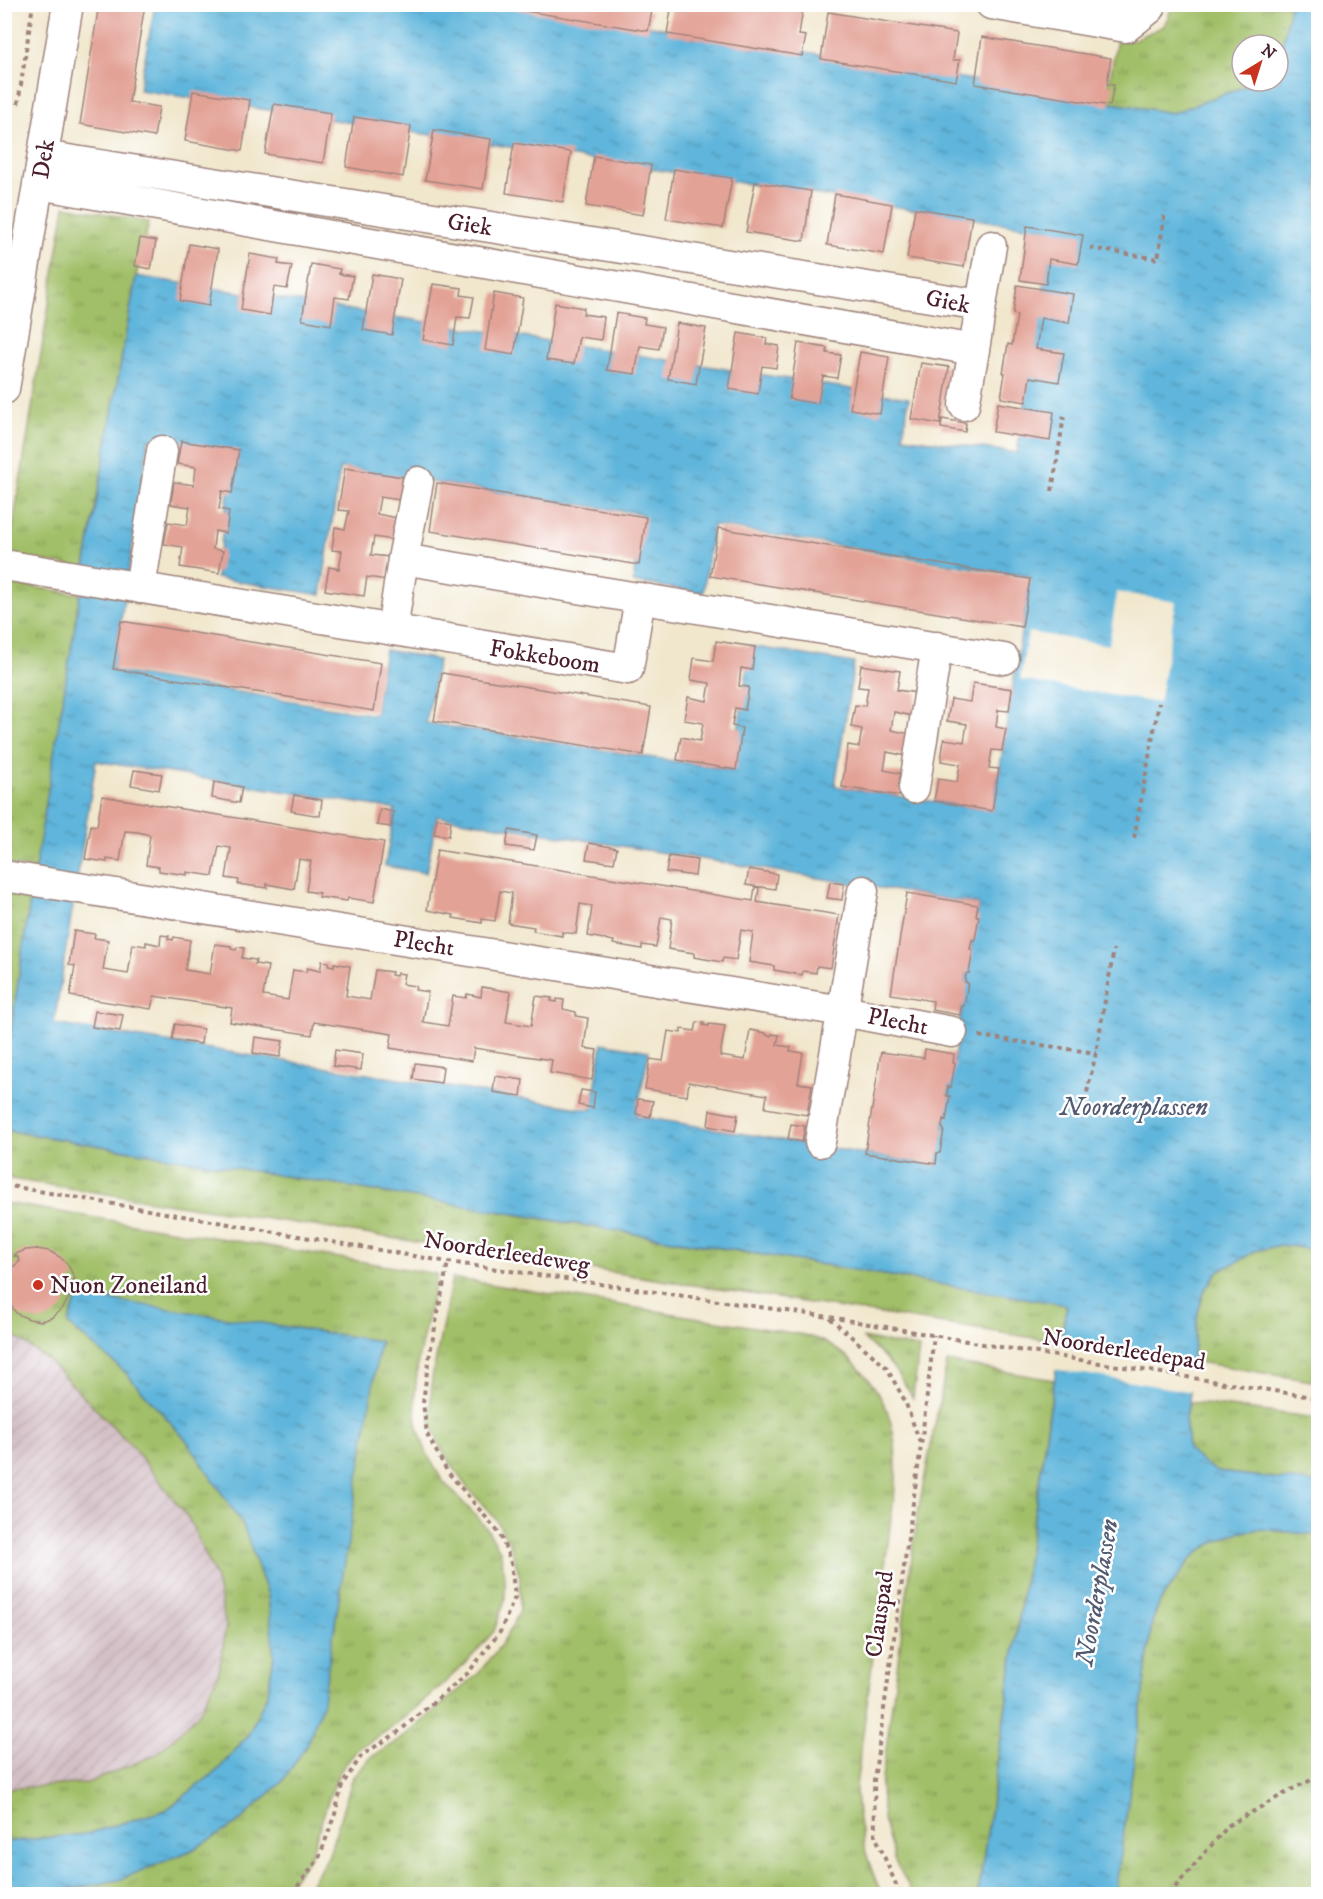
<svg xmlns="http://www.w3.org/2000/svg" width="1323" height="1899" font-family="'IM FELL DW Pica',serif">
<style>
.industrial{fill:url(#industrial-furrows)}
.grass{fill:url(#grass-tufts);stroke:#766f49;stroke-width:1.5}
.water{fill:url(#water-ripples);stroke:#546a83;stroke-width:1.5;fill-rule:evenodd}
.pier{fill:#f1e7cd}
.building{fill:#e3a296}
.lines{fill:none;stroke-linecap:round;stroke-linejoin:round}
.minor-casing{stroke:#9e837c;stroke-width:33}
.path{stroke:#9e837c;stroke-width:4;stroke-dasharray:4.5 4.5;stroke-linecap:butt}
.minor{stroke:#fff;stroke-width:30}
.poi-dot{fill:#c8321e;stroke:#fff;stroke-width:2}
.labels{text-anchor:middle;stroke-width:5;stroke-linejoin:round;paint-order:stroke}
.street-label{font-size:24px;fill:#4a1f2b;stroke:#fff}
.poi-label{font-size:24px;fill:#4a1f2b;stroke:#fff;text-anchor:start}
.water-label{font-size:26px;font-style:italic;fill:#525b71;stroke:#fff}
</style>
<defs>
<pattern id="industrial-furrows" width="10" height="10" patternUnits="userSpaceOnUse" patternTransform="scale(1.5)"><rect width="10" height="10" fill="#d2bec4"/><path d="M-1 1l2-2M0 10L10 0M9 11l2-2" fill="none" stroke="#b6a3a9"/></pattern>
<pattern id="grass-tufts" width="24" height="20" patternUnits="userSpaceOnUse" patternTransform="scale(1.5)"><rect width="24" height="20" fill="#a1bf67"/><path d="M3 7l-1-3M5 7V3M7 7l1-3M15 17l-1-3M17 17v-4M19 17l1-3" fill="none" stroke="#859b55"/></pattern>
<pattern id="water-ripples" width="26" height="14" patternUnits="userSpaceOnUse" patternTransform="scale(1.5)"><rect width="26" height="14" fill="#5eb5db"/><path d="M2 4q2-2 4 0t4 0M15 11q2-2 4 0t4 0" fill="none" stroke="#5093b2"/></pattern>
</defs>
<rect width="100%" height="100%" fill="#fff"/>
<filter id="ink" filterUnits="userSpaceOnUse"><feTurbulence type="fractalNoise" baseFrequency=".0167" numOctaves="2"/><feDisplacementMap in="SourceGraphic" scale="12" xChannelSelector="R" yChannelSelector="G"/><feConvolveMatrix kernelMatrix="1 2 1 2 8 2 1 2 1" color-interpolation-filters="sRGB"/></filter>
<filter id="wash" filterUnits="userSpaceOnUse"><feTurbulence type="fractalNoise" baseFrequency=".008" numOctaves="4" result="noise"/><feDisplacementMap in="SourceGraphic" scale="24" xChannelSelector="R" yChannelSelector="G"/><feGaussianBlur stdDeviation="1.35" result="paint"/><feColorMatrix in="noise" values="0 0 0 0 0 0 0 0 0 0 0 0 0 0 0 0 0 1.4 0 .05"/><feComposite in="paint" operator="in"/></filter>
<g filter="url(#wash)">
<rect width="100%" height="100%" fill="#f1e7cd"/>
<!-- industrial -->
<path class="industrial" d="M 5,1329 L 49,1361 L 132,1446 L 189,1519 L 215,1576 L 226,1626 L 219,1672 L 199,1713 L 157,1754 L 88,1783 L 5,1789 Z"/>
<!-- grass -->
<path class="grass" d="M 1172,5 L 1290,5 L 1282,50 L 1278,59 L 1278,45 L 1242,45 L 1242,81 L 1260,81 L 1172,113 L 1106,102 L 1117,39 L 1133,40 L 1164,26 L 1170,12 Z
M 65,206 L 149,222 L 136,276 L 85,568 L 8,556 Z
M 4,583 L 80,594 L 36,870 L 5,864 Z
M 5,890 L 31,894 L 5,1070 Z
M 4,1130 L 1067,1305 L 1060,1342 L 5,1178 Z
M 5,1203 L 437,1274 L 418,1360 L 415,1394 L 416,1423 L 427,1454 L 442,1480 L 485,1526 L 500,1550 L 505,1578 L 505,1600 L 494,1631 L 467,1662 L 430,1696 L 390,1729 L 358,1749 L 340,1771 L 329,1798 L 310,1857 L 281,1894 L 5,1894 L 4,1892 L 50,1893 L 190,1851 L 235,1825 L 282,1782 L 306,1746 L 380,1341 L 68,1324 L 125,1372 L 188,1442 L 243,1525 L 268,1595 L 274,1656 L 267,1695 L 248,1735 L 218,1770 L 166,1810 L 86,1834 L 5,1842 L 5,1789 L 88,1783 L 157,1754 L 199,1713 L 219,1672 L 226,1626 L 215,1576 L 189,1519 L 132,1446 L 49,1361 L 5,1329 Z
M 1281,1245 L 1318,1250 L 1318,1382 L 1192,1361 L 1198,1312 L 1205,1289 L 1218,1271 L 1239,1261 L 1255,1251 Z
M 452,1278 L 804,1335 C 811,1337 819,1339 826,1343 C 854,1358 882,1389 890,1420 C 896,1440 896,1461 896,1481 L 856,1787 C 857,1825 866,1861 882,1894 L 304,1894 L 328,1857 L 353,1777 L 371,1757 L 400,1740 L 478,1674 L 503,1642 L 520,1611 L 520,1577 L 510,1544 L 495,1518 L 465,1485 L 440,1447 L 430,1418 L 432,1378 Z
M 862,1338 L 919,1348 L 913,1398 C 898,1373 886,1356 862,1338 Z
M 947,1362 L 1054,1380 L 978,1894 L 913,1894 L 895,1861 L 883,1819 L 881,1786 L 918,1512 Z
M 1189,1402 L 1318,1418 L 1318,1483 L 1217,1472 L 1202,1462 L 1188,1449 L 1185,1417 Z
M 1259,1529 L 1318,1535 L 1318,1894 L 1114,1894 L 1139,1724 L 1152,1622 L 1160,1601 L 1190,1560 L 1204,1548 L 1231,1534 Z"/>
<!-- water -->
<path class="water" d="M 155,5 L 524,5 L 1172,113 L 1260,81 L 1278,81 C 1278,55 1286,30 1290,5 L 1318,5 L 1318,1250 L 1281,1245 L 1255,1251 L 1239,1261 L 1218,1271 L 1205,1289 L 1198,1312 L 1192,1361 L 1189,1402 L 1185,1417 L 1188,1449 L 1202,1462 L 1217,1472 L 1318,1483 L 1318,1535 L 1259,1529 L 1231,1534 L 1204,1548 L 1190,1560 L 1160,1601 L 1152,1622 L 1139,1724 L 1119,1867 L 1114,1894 L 978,1894 L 1060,1342 L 1067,1305 L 5,1130 L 5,1070 L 31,894 L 80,594 L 83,594 L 88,569 L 85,568 L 136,276 L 909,398 L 903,437 L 1017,453 L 1053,231 L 139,90 ZM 149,439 L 234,452 L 216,578 L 321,595 L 340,468 L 642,514 L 633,582 L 703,593 L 713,525 L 1030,577 L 993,811 L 835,786 L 854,663 L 751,646 L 732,770 L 426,723 L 438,660 L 385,650 L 375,715 L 113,671 ZM 96,761 L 395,809 L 385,866 L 426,873 L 437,816 L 978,904 L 937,1166 L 636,1116 L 649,1051 L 602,1043 L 592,1110 L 54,1024 Z
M 78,1295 L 380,1341 L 322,1706 L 306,1746 L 282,1782 L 235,1825 L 190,1851 L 119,1880 L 50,1893 L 5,1892 L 5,1842 L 86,1834 L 166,1810 L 218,1770 L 248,1735 L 267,1695 L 274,1656 L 268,1595 L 243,1525 L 188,1442 L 125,1372 L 68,1324 Z"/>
<!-- pier -->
<path class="pier" d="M 1117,592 L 1176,602 L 1159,703 L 1020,680 L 1028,632 L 1109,645 Z
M 1057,1343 L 1194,1365 L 1193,1392 L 1053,1369 Z"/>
<g id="blocks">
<!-- building -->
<path class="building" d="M 99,4 L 145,4 L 129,102 L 159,107 L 154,137 L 80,124 Z
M 514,4 L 646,4 L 645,10 L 652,11 L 648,31 L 513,9 Z
M 672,4 L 781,4 L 803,8 L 799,35 L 806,36 L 802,56 L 667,34 Z
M 828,12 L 957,33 L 953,60 L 960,60 L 956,81 L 821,59 Z
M 982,37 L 1111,58 L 1107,84 L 1114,85 L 1110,106 L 975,84 Z
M 193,91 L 250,100 L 242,151 L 185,141 Z
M 274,104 L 331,113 L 323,163 L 265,154 Z
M 354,117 L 411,126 L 403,177 L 346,167 Z
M 434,130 L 491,139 L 483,189 L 425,180 Z
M 514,143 L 571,152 L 563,202 L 506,193 Z
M 594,156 L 651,165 L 643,215 L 586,206 Z
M 674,169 L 732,178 L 723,228 L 666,219 Z
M 755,182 L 811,191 L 804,241 L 746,232 Z
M 835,194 L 892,204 L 884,254 L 827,245 Z
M 915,208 L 972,217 L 964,267 L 907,258 Z
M 1027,226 L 1083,235 L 1078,264 L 1049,259 L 1046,284 L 1020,280 Z
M 140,238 L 156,241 L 151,269 L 135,266 Z
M 189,244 L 218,249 L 209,306 L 180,301 Z
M 250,254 L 279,259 L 278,264 L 292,266 L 287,289 L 274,287 L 270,315 L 241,310 Z
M 311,264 L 340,269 L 339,274 L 353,276 L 349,299 L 335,297 L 331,325 L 302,320 Z
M 372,274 L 401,279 L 392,335 L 363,330 Z
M 433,284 L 462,288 L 461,295 L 474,297 L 470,318 L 457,317 L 453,345 L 423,340 Z
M 1017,285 L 1073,294 L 1069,323 L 1041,318 L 1036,349 L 1064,353 L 1059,382 L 1030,377 L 1026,402 L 1001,398 L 1005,373 L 1003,373 L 1008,344 L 1012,345 L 1017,315 L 1013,314 Z
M 494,293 L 523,298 L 514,355 L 485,350 Z
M 555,303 L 584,308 L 583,314 L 604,317 L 601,340 L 579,337 L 574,364 L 546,360 Z
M 616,313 L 645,318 L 644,324 L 663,327 L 659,349 L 640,346 L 635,374 L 607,370 Z
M 677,323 L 706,328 L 696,384 L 668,379 Z
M 738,333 L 767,338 L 766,344 L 779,346 L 776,368 L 762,366 L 758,394 L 729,389 Z
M 798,343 L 827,348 L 827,353 L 841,355 L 837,378 L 823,376 L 818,404 L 789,399 Z
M 860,352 L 889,357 L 880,414 L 850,409 Z
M 921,363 L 949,367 L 940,424 L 911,419 Z
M 998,403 L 1054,412 L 1050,441 L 993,432 Z
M 942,419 L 966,423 L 965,432 L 941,428 Z
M 181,441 L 239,450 L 232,493 L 222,491 L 219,509 L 229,511 L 226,533 L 215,531 L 213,549 L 223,551 L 219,573 L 180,567 L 183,547 L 164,544 L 168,522 L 187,525 L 190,507 L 171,504 L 174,482 L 194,485 L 196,467 L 177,464 Z
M 345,468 L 403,477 L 400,500 L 380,497 L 377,514 L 397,518 L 393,540 L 374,537 L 371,555 L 390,557 L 387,580 L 367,577 L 364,596 L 325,590 L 329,567 L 339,569 L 342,551 L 332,550 L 335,527 L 345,529 L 349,511 L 338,510 Z
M 437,483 L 646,517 L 639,565 L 430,531 Z
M 718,528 L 1030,579 L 1022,627 L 710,576 Z
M 121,621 L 381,663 L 374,711 L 113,669 Z
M 716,641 L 755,647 L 752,670 L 741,668 L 739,686 L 749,687 L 745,710 L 735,708 L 732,726 L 742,728 L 736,770 L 677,760 L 681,737 L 700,741 L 703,723 L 684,720 L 688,697 L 707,701 L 710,683 L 691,680 L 694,658 L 713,661 Z
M 861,665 L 900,671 L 897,690 L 917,693 L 913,716 L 894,712 L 891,730 L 910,734 L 906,756 L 887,752 L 884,770 L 903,774 L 900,796 L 842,787 L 848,745 L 859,747 L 862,729 L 851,727 L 855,705 L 865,706 L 868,688 L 858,687 Z
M 442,673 L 651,707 L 643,755 L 434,721 Z
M 973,683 L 1012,689 L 1009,711 L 998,710 L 996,727 L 1006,729 L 1002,751 L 992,750 L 989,768 L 999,769 L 992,811 L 934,801 L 938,779 L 957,782 L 960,764 L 941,761 L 944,739 L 964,742 L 967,724 L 947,721 L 951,699 L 970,702 Z
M 134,770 L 162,774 L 159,790 L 131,785 Z
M 214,782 L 242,787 L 239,803 L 212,798 Z
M 294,795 L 322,800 L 320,816 L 291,811 Z
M 102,796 L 384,842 L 374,902 L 348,898 L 347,901 L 319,897 L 319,893 L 306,891 L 311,861 L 299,859 L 294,889 L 267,884 L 267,888 L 238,884 L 239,880 L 226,878 L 231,848 L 219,846 L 213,876 L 187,872 L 187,875 L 159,871 L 159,867 L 146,865 L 150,835 L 138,832 L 125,831 L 120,861 L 107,859 L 107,862 L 85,859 L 91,825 L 97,826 Z
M 380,809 L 394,812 L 391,827 L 377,825 Z
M 437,818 L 451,821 L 449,836 L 434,834 Z
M 509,830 L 537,835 L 534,850 L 506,846 Z
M 589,843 L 617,848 L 614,863 L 586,859 Z
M 437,850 L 753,901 L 755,887 L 759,888 L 757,902 L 839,915 L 831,968 L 817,966 L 816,973 L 803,971 L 802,975 L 774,970 L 774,966 L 749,962 L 753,932 L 741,930 L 736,960 L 723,958 L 722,962 L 694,957 L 694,953 L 668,949 L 672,919 L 661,917 L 656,947 L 642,945 L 642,949 L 613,944 L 614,941 L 588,936 L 592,906 L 580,904 L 576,934 L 562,932 L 562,936 L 533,931 L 534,927 L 508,923 L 512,893 L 500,891 L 495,921 L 482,919 L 482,923 L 453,918 L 454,915 L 427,910 Z
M 669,856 L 697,860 L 695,876 L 666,872 Z
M 749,869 L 777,874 L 775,889 L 746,885 Z
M 830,882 L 844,884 L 842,900 L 827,898 Z
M 907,893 L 978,905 L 976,916 L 979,916 L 975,940 L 972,940 L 970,949 L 973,950 L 969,973 L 967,973 L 966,975 L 965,982 L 968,983 L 964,1006 L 962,1006 L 960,1015 L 932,1010 L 933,1001 L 891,994 Z
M 74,931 L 95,934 L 94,938 L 108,940 L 103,970 L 128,974 L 133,944 L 146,946 L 146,942 L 160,945 L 161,935 L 169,936 L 168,939 L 173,940 L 174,937 L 190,940 L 185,970 L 198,972 L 210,974 L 215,944 L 231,946 L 231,949 L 236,950 L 237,947 L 244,948 L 242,958 L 256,960 L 255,964 L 268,966 L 263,996 L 288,1000 L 293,970 L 306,972 L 307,968 L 320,971 L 322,961 L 329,962 L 328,965 L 334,966 L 334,963 L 350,966 L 346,996 L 370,1000 L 375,970 L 392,972 L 391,975 L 396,976 L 397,973 L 404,974 L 402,984 L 416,986 L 415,990 L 428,992 L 423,1022 L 448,1026 L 453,996 L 466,998 L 467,994 L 481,997 L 482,987 L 511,992 L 506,1022 L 531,1026 L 536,996 L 552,998 L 551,1001 L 557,1002 L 557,999 L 564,1000 L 563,1009 L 576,1012 L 576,1016 L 588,1018 L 584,1048 L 597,1050 L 592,1080 L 550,1073 L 552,1060 L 474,1048 L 472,1061 L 390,1048 L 392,1034 L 314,1022 L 312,1035 L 230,1022 L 232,1008 L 154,996 L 151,1009 L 70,996 L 75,966 L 69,965 Z
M 95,1011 L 123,1015 L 120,1031 L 92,1027 Z
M 697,1022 L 704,1023 L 703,1025 L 709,1026 L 709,1024 L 725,1026 L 720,1056 L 745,1060 L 750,1030 L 766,1033 L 766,1035 L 771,1036 L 772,1034 L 779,1035 L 777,1045 L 791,1047 L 790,1051 L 803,1053 L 798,1083 L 812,1085 L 807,1115 L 765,1108 L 767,1095 L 689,1082 L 687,1096 L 645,1089 L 650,1059 L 663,1061 L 668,1031 L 681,1033 L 681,1029 L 695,1031 Z
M 175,1024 L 203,1029 L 201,1044 L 172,1040 Z
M 255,1037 L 283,1041 L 280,1057 L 253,1053 Z
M 925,1049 L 954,1054 L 953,1063 L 955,1063 L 951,1087 L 948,1086 L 947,1096 L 950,1096 L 946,1120 L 943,1119 L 942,1127 L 944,1130 L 940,1153 L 937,1153 L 936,1164 L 865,1153 L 881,1052 L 924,1058 Z
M 335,1050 L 363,1054 L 361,1070 L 333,1066 Z
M 415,1063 L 443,1067 L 441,1083 L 413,1079 Z
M 495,1076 L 523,1080 L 521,1096 L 493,1092 Z
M 581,1090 L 595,1092 L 593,1108 L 578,1105 Z
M 638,1099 L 653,1101 L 650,1117 L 636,1114 Z
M 710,1110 L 738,1115 L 735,1131 L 708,1126 Z
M 791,1124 L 805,1126 L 802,1142 L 788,1139 Z
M 37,1249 L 49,1251 L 60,1257 L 68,1265 L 75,1279 L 69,1281 L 69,1297 L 63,1308 L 51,1318 L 41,1321 L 29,1319 L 17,1314 L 9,1304 L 6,1292 L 8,1276 L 13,1267 L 20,1261 L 17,1256 L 14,1256 L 15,1254 L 26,1250 Z"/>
</g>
</g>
<g filter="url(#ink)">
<use href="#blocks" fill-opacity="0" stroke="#9e837c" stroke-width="1.5"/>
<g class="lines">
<defs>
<path id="minor" d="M 991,4 L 1126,27 L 1150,8 L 1151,4
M 39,184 L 974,350 L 981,305 L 43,156
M 981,305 L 991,246
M 4,389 L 68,4
M 964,405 L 974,350
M 403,559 L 418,482
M 4,565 L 628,669 L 640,598
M 140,588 L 162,451
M 392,630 L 403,559 L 1004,659
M 914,788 L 937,647
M 4,876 L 843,1011 L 952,1032
M 820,1142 L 863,891"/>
</defs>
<!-- minor casing -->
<use href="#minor" class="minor-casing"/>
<!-- path -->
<path class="path" d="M 18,104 L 33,4
M 1090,248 L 1158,259 L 1165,211
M 1052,491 L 1064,416
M 1134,838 L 1159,703
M 979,1036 L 1096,1053
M 1083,1110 L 1096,1053 L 1114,949
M 4,1185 L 448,1262 L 829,1317 L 1006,1348 L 1318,1398
M 830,1318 L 886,1367 L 905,1401 L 921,1445
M 1318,1536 L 1316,1543 L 1314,1585 L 1318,1600
M 292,1894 L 319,1858 L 335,1814 L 342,1785 L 362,1755 L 397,1733 L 468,1673 L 500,1632 L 515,1597 L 511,1563 L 500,1534 L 447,1471 L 427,1434 L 423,1403 L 428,1363 L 448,1262
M 900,1894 L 875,1835 L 874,1780 L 921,1446 L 934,1335
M 1169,1894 L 1229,1825 L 1296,1787 L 1318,1777"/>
<!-- minor -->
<use href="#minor" class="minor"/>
</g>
</g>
<!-- markers -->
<circle class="poi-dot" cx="38" cy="1285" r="6"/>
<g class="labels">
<!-- street labels -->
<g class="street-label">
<text transform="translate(43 159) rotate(-81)" y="8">Dek</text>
<text transform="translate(470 224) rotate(9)" y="8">Giek</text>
<text transform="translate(948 301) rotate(11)" y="8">Giek</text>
<text transform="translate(545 656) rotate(9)" y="8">Fokkeboom</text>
<text transform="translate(424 943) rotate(9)" y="8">Plecht</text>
<text transform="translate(898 1021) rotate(11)" y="8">Plecht</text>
<text transform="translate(507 1252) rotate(9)" y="8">Noorderleedeweg</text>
<text transform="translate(1124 1349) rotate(9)" y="8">Noorderleedepad</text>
<text transform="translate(879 1614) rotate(-82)" y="8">Clauspad</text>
</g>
<!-- poi labels -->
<g class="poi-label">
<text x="50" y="1293">Nuon Zoneiland</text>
</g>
<!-- water labels -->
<g class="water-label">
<text x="1134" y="1115">Noorderplassen</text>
<text transform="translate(1096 1592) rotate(-80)" y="9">Noorderplassen</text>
</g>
</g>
<!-- margin -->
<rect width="1323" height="1899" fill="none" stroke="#fff" stroke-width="24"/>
<!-- north arrow -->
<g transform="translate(1260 63) rotate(38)"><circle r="28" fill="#ffffff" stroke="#b7a5aa" stroke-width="1.5"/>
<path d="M0-4.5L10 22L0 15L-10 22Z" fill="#c8321e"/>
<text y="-9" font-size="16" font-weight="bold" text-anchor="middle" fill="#4a1f2b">N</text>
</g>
</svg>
